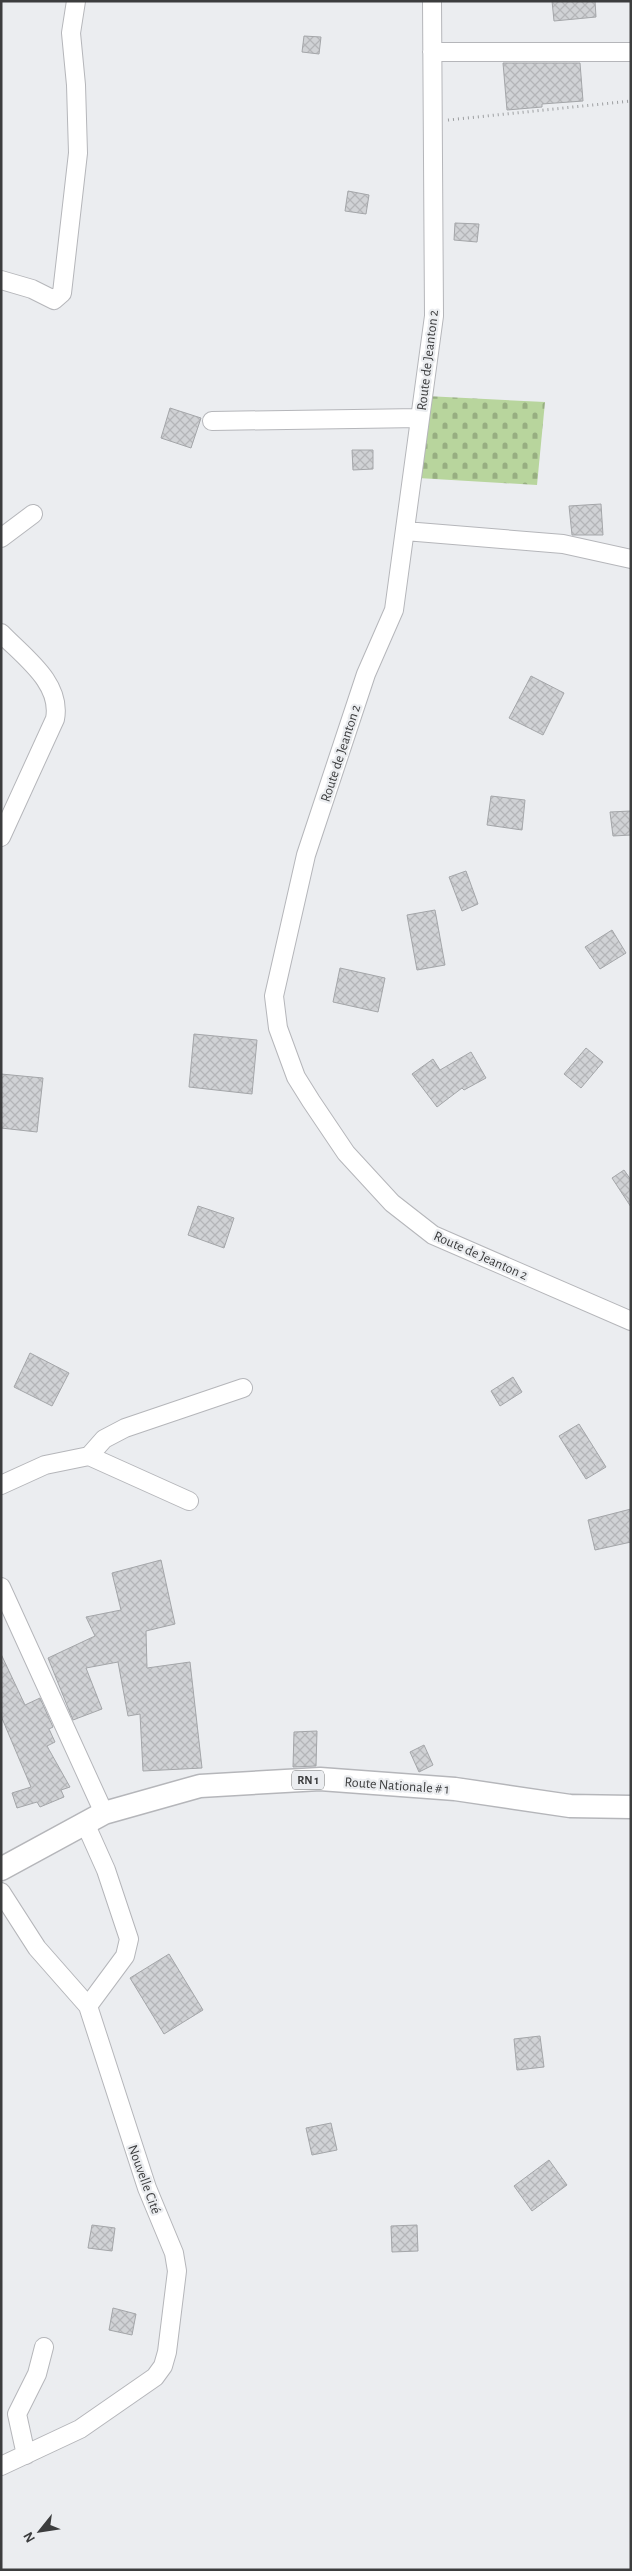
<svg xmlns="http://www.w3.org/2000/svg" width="632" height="2571" font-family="'Alegreya Sans',sans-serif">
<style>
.cemetery{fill:url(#cemetery-stones)}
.building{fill:url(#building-cross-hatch);stroke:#a4a6a9}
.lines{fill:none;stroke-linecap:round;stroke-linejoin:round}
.minor-casing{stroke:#b5b6ba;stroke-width:20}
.major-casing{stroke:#b5b6ba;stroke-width:25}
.path{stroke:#9d9fa1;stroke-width:3;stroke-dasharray:1 4;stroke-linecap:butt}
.minor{stroke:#fff;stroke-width:18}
.major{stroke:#fff;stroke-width:22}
.labels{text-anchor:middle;stroke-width:4.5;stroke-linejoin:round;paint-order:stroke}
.shield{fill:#ebedf0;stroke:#707273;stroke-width:1}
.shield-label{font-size:12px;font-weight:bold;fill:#3c3d3e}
.street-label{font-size:14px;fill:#3c3d3e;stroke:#ebedf0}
</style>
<defs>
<pattern id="cemetery-stones" width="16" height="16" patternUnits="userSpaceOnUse" patternTransform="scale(1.25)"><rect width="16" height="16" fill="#b8d59d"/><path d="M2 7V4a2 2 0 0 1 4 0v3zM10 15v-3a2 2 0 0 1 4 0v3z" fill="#97ae81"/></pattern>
<pattern id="building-cross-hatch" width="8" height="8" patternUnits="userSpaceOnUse" patternTransform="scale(1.25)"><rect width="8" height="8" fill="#d0d2d5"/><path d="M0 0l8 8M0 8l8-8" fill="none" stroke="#b4b5b8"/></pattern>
</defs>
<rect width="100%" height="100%" fill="#ebedf0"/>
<!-- cemetery -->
<path class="cemetery" d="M 426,396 L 545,402 L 537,485 L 418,478 Z"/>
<!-- building -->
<path class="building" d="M 552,1 L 595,1 L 596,17 L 554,21 Z
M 304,36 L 321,37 L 319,54 L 302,52 Z
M 503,63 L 580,63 L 583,101 L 542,104 L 542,107 L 507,110 Z
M 348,191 L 369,195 L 366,214 L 345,211 Z
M 455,223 L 479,224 L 477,242 L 454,240 Z
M 170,408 L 201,418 L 191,448 L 161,438 Z
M 352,450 L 373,450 L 373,469 L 353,470 Z
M 601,504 L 603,535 L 572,535 L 569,506 Z
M 531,676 L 564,693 L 543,735 L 509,718 Z
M 491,796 L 525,800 L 522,830 L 487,825 Z
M 631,811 L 631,835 L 613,836 L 610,812 Z
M 466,871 L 478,904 L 462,911 L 449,877 Z
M 435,910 L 445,965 L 417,970 L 407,915 Z
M 612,930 L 626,953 L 600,969 L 585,947 Z
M 340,968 L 385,978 L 378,1012 L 333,1002 Z
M 194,1034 L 257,1040 L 252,1094 L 189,1087 Z
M 586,1048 L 603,1062 L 581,1088 L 564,1074 Z
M 471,1052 L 486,1078 L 464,1090 L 462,1088 L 437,1107 L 412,1074 L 433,1059 L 440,1070 Z
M 1,1074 L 43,1078 L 37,1132 L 1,1128 Z
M 624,1170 L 631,1180 L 631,1207 L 612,1178 Z
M 198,1206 L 234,1218 L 224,1248 L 188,1235 Z
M 30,1353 L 69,1373 L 52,1406 L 14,1387 Z
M 513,1377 L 522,1392 L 500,1406 L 491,1391 Z
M 579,1424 L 606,1467 L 586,1479 L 559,1436 Z
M 631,1509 L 631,1542 L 595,1550 L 588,1520 Z
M 161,1560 L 175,1624 L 146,1631 L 147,1668 L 190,1662 L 202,1768 L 143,1771 L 140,1714 L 128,1716 L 118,1662 L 86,1668 L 102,1709 L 73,1720 L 48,1658 L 95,1636 L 86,1617 L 121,1610 L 112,1573 Z
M 1,1654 L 25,1705 L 40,1698 L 53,1727 L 49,1729 L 55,1742 L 47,1746 L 70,1787 L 61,1790 L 64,1797 L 40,1807 L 37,1802 L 17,1808 L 12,1793 L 31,1787 L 1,1716 Z
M 317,1731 L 316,1766 L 293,1767 L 294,1732 Z
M 424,1745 L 433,1765 L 419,1772 L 410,1752 Z
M 169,1954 L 203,2010 L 164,2034 L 130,1978 Z
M 540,2036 L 544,2067 L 517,2070 L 514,2039 Z
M 331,2123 L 337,2150 L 312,2155 L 306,2128 Z
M 549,2160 L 567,2185 L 532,2211 L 514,2186 Z
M 92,2225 L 115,2228 L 112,2251 L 88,2248 Z
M 417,2225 L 418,2251 L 392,2252 L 391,2226 Z
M 113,2308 L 136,2314 L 132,2335 L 109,2330 Z"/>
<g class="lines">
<defs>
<path id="minor" d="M 432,1 L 434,316 L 394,610 L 366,674 L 306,855 L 274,996 L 278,1028 L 296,1077 L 311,1101 L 346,1153 L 392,1203 L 433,1235 L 631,1321
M 432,52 L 631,52
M 1,280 L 32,289 L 54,300 L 62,293 L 78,153 L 76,85 L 71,33 L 76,1
M 212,421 L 420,418
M 405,531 L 563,544 L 631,559
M 1,538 L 33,514
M 1,633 C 24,657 62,683 55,719 L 1,837
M 89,1456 L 189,1501
M 1,1485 L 45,1465 L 89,1456 L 104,1439 L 125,1428 L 243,1388
M 1,1587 L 104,1813
M 1,1892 L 37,1948 L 88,2006
M 26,2455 L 17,2414 L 37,2374 L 44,2347
M 1,2466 L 80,2429 L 155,2377 L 163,2366 L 167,2352 L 177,2271 L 174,2253 L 147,2188 L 88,2006 L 125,1956 L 129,1939 L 106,1870 L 85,1823"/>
<path id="major" d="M 1,1869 L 104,1813 L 200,1786 L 320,1779 L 455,1789 L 570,1806 L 631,1807"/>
</defs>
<!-- minor casing -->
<use href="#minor" class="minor-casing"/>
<!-- major casing -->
<use href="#major" class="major-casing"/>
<!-- path -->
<path class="path" d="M 448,120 L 631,101"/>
<!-- minor -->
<use href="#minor" class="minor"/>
<!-- major -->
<use href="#major" class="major"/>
</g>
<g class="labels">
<!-- shield labels -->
<rect class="shield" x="292" y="1770.5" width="32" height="19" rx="4"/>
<g class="shield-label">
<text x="308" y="1784">RN 1</text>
</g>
<!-- street labels -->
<g class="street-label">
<text transform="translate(427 360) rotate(-83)" y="5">Route de Jeanton 2</text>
<text transform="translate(340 753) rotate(-72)" y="5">Route de Jeanton 2</text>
<text transform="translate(481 1255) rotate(24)" y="5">Route de Jeanton 2</text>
<text transform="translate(397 1785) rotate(4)" y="5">Route Nationale # 1</text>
<text transform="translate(145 2179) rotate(70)" y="5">Nouvelle Cité</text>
</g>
</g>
<!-- border -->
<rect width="632" height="2571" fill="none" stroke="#3c3d3e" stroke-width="5"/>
<!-- north arrow -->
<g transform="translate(40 2531) rotate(240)" stroke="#ebedf0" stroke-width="4" paint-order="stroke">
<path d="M0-4L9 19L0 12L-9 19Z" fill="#3c3d3e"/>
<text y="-8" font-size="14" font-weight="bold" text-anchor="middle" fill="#3c3d3e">N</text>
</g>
</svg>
